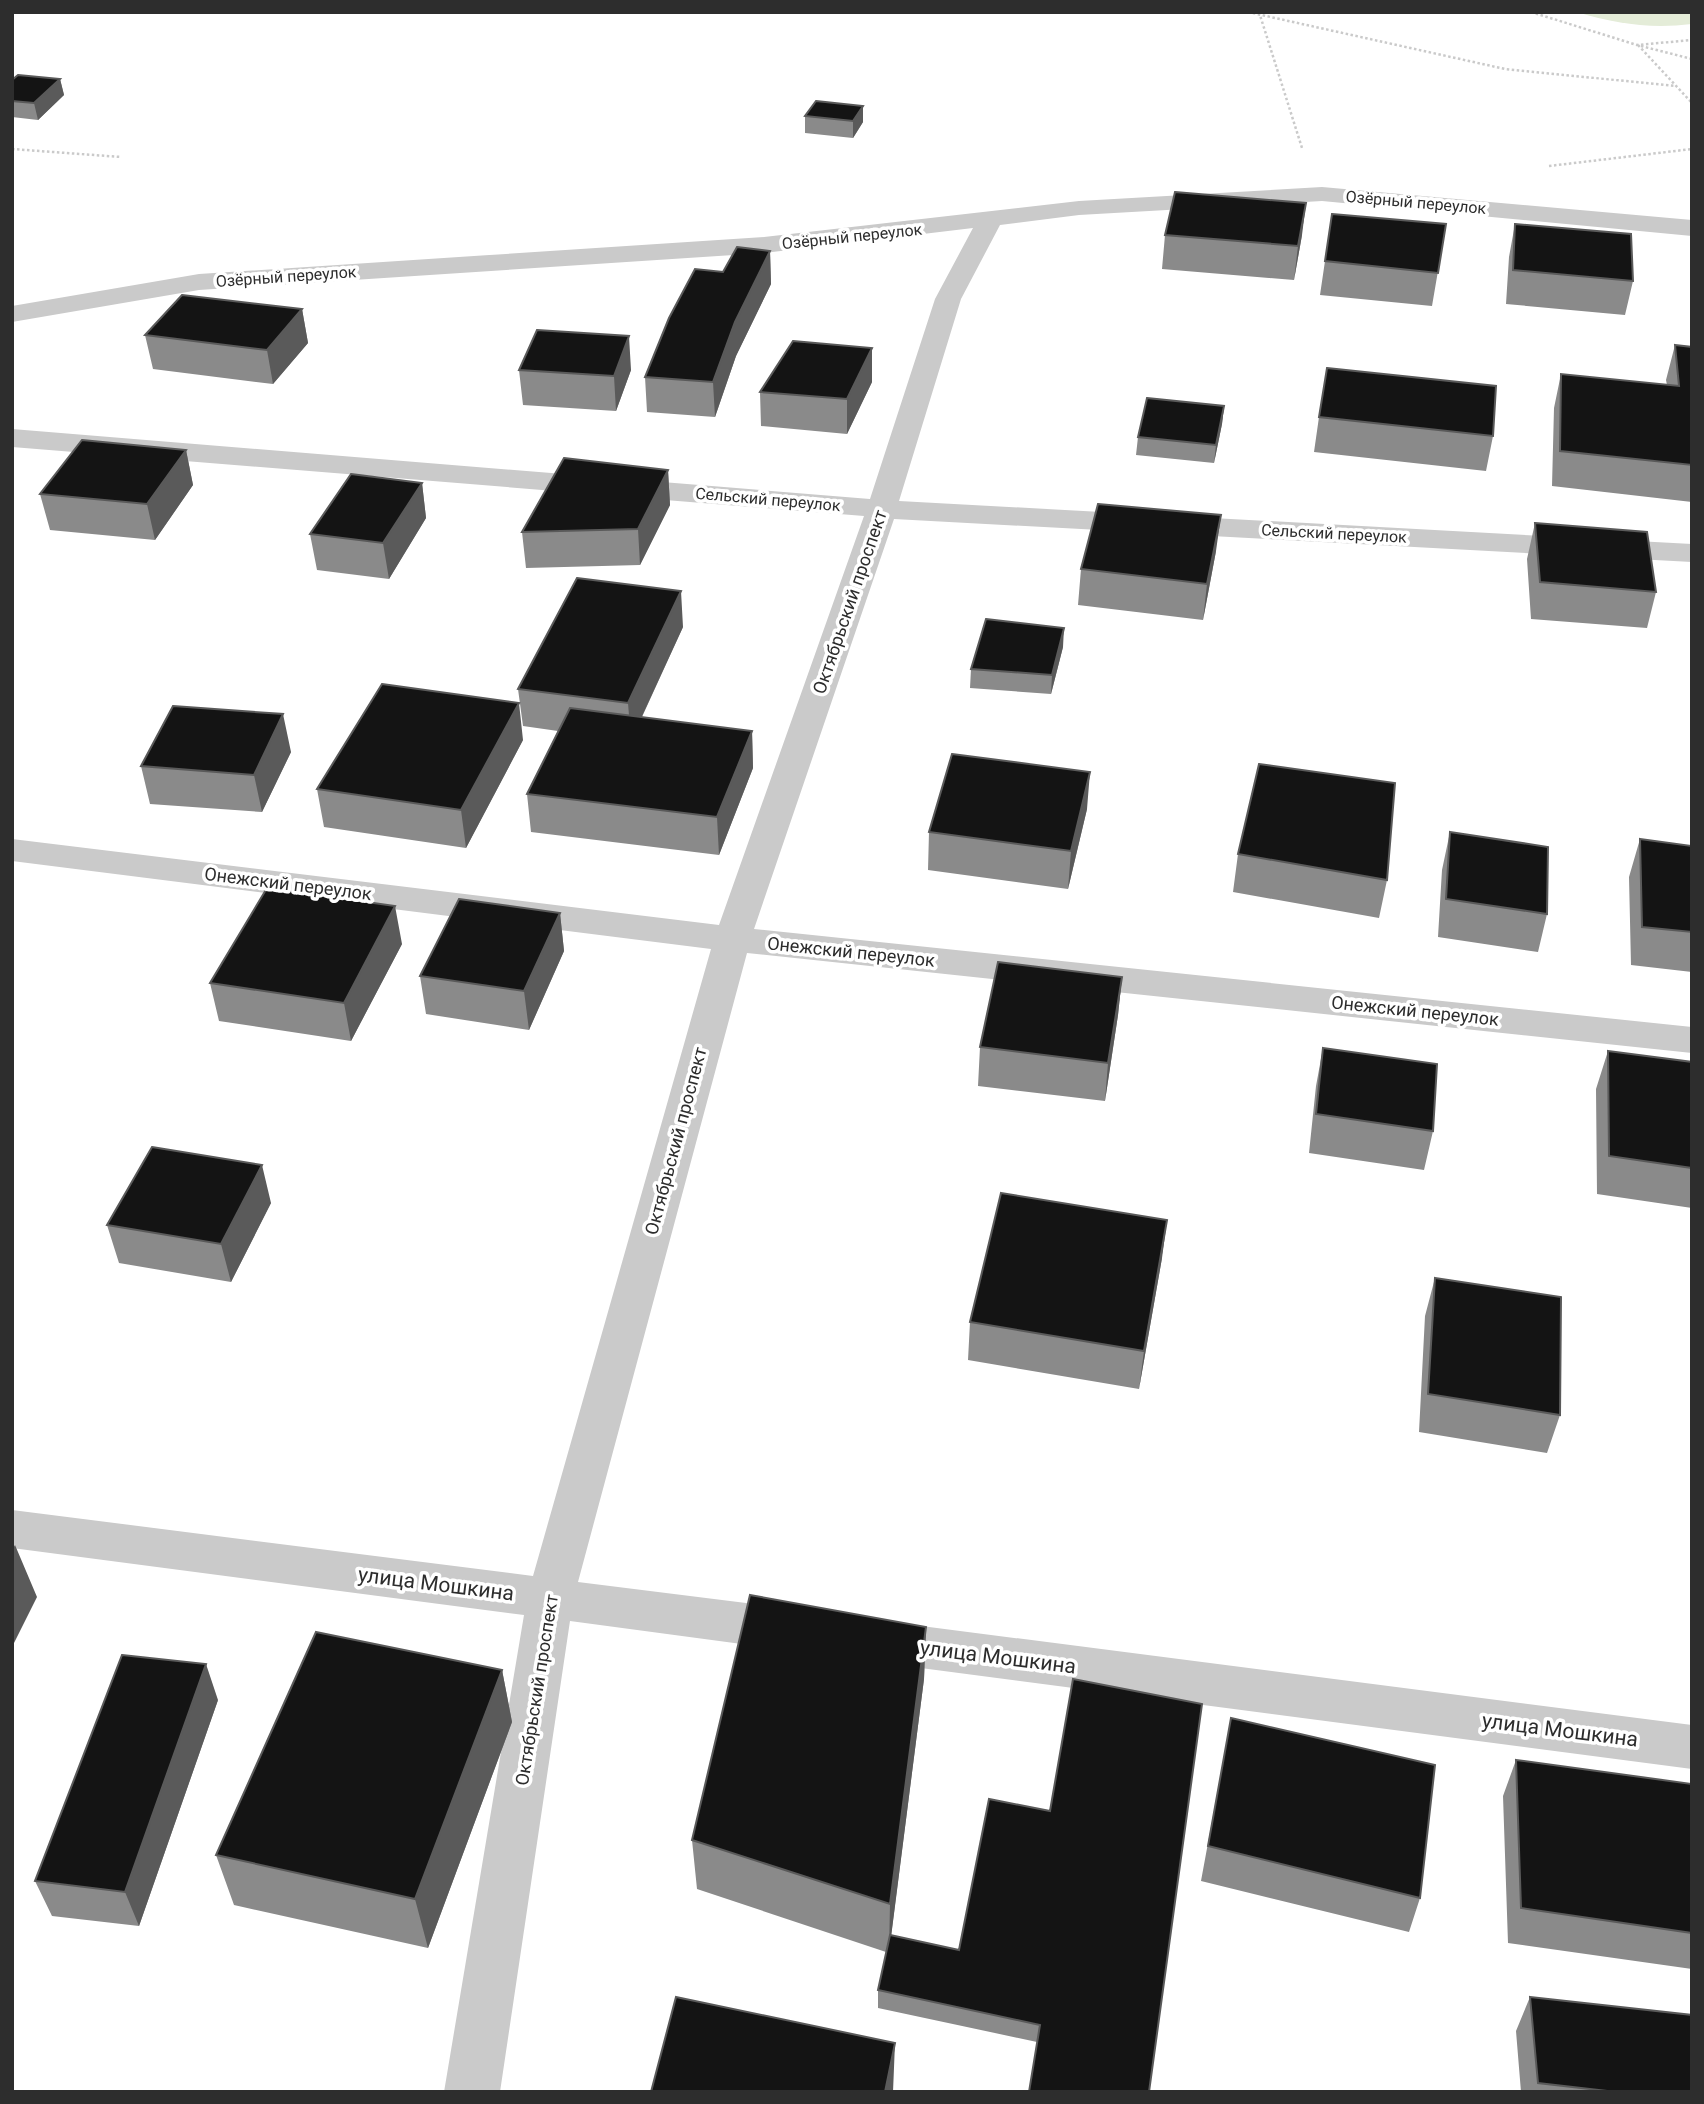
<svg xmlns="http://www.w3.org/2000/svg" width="1704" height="2104" font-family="Roboto,sans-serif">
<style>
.green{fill:#e4ecd8}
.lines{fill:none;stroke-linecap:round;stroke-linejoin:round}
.path{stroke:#cacaca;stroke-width:2.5;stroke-dasharray:2.5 2.5;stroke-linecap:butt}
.minor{fill:#cacaca;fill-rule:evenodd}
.wall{fill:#8a8a8a}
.shaded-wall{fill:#5a5a5a}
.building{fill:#141414;stroke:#5a5a5a;stroke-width:2}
.labels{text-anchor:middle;stroke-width:7;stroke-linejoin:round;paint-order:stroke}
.far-street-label{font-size:16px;fill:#2d2d2d;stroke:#fff}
.street-label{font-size:18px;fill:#2d2d2d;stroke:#fff}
.near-street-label{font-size:21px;fill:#2d2d2d;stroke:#fff}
</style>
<rect width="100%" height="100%" fill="#fff"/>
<!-- green -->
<path class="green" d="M 1577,12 L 1692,12 L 1692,24 C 1651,29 1616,24 1577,12 Z"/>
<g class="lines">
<!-- path -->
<path class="path" d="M 1248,12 L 1505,69 L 1675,86
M 1259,12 L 1302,148
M 1531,12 L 1637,45 L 1692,40
M 1638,45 L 1692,103
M 1641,46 L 1692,59
M 12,149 L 121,157
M 1549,166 L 1692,149"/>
<!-- minor -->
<path class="minor" d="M 1322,187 L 1692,220 L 1692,236 L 1322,201 L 1079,215 L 1000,225 L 961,299 L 899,501 L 1692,544 L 1692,562 L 894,519 L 754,929 L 1692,1027 L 1692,1053 L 747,953 L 578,1582 L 794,1609 L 811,1615 L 818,1630 L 811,1645 L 794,1651 L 570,1621 L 500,2092 L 444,2092 L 524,1615 L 12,1548 L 12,1510 L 533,1576 L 711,949 L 12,861 L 12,839 L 719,925 L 864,516 L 12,447 L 12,429 L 870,499 L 935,299 L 973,228 L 764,253 L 199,290 L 12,322 L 12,306 L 199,274 L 764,237 L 1079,201 Z
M 875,1620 L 1692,1725 L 1692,1769 L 875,1662 L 858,1656 L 851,1641 L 858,1626 Z"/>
</g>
<!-- wall -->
<path class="wall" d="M 60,79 L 64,95 L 38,120 L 12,117 L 12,80 Z
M 863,106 L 863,122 L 853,138 L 805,133 L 805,116 Z
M 1446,224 L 1432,306 L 1320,295 L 1325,261 Z
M 1515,224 L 1633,281 L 1625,315 L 1506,304 L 1509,257 Z
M 1165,235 L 1302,235 L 1294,280 L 1162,269 Z
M 770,251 L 771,284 L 736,356 L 715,417 L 647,412 L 645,377 L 723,272 Z
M 302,309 L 308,343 L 273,384 L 153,369 L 145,335 Z
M 1675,345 L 1692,347 L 1692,502 L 1552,486 L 1554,408 L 1561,374 L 1667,385 L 1666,380 Z
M 872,348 L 872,382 L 847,434 L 761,426 L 760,392 Z
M 519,370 L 631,370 L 616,411 L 523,405 Z
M 1224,406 L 1222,424 L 1214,463 L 1136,455 L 1138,437 Z
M 1319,417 L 1493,436 L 1486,471 L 1314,452 Z
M 186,450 L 193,485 L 155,540 L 50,530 L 40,494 Z
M 668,470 L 670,505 L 640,565 L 526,568 L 522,532 Z
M 422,483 L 426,518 L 389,579 L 317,570 L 310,534 Z
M 1535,523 L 1656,592 L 1647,628 L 1531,619 L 1527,559 Z
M 1216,551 L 1203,620 L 1078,605 L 1081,569 Z
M 683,627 L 642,717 L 752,731 L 753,768 L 719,855 L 531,832 L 527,794 L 558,731 L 523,726 L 518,689 Z
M 1063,647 L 1051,694 L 970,688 L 971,669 Z
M 523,740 L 466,848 L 324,827 L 317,789 Z
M 291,752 L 262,812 L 150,804 L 141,766 Z
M 1087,809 L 1068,889 L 928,870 L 929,832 Z
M 1450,832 L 1547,914 L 1538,952 L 1438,937 L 1442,870 Z
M 1640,839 L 1692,846 L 1692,972 L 1631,965 L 1629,877 Z
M 1238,854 L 1387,880 L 1379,918 L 1233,892 Z
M 560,913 L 564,951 L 529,1030 L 426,1014 L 420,976 Z
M 402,944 L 351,1041 L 219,1021 L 210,983 Z
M 1122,977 L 1118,1015 L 1105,1101 L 978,1086 L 980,1047 Z
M 1323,1048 L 1433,1131 L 1424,1170 L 1309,1153 L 1316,1086 Z
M 1608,1051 L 1692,1062 L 1692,1208 L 1597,1194 L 1596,1089 Z
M 271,1203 L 231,1282 L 119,1263 L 107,1225 Z
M 1162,1258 L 1139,1389 L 968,1360 L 970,1322 Z
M 1435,1278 L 1560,1415 L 1547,1453 L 1419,1432 L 1425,1316 Z
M 926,1627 L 924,1679 L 891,1936 L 959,1950 L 1050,1811 L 1202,1704 L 1037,2042 L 878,2008 L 878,1990 L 886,1952 L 697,1889 L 692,1840 Z
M 502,1670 L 512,1722 L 428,1948 L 234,1905 L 216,1855 Z
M 218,1700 L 139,1926 L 52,1916 L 35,1881 Z
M 1231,1718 L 1420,1898 L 1409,1932 L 1201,1881 Z
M 1516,1760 L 1692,1784 L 1692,1969 L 1508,1943 L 1503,1796 Z
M 1530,1997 L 1692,2092 L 1521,2092 L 1516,2031 Z"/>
<!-- shaded-wall -->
<path class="shaded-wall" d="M 60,79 L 64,95 L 38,120 L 34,103 Z
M 863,106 L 863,122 L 853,138 L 853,121 Z
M 1306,203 L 1302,235 L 1294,280 L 1298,246 Z
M 770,251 L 771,284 L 736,356 L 715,417 L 713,382 L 735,322 Z
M 302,309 L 308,343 L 273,384 L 267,350 Z
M 629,336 L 631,370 L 616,411 L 614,376 Z
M 872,348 L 872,382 L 847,434 L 847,399 Z
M 1224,406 L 1222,424 L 1214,463 L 1216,445 Z
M 186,450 L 193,485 L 155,540 L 147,504 Z
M 668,470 L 670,505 L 640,565 L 638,529 Z
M 422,483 L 426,518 L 389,579 L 383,543 Z
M 1221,515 L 1216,551 L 1203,620 L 1207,584 Z
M 681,591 L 683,627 L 631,740 L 628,703 Z
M 1064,628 L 1063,647 L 1051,694 L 1052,675 Z
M 519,703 L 523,740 L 466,848 L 461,810 Z
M 283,714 L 291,752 L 262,812 L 254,775 Z
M 752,731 L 753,768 L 719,855 L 717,817 Z
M 1090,772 L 1087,809 L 1068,889 L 1071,851 Z
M 395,906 L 402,944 L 351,1041 L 344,1003 Z
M 560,913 L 564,951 L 529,1030 L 524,991 Z
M 1122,977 L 1118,1015 L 1105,1101 L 1108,1063 Z
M 262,1165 L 271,1203 L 231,1282 L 221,1244 Z
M 1167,1220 L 1162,1258 L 1139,1389 L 1144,1351 Z
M 15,1545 L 37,1597 L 12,1647 L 12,1550 Z
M 926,1627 L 924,1679 L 889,1953 L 890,1904 Z
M 206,1664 L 218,1700 L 139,1926 L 125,1892 Z
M 502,1670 L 512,1722 L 428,1948 L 415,1899 Z
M 895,2043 L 893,2092 L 885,2092 Z"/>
<!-- building -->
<path class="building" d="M 18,75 L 60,79 L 34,103 L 12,101 L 12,80 Z
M 816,101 L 863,106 L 853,121 L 805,116 Z
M 1175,192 L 1306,203 L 1298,246 L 1165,235 Z
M 1332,214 L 1446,224 L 1438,273 L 1325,261 Z
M 1515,224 L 1631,234 L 1633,281 L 1513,270 Z
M 737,247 L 770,251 L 735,322 L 713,382 L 645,377 L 669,318 L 695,269 L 723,272 Z
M 182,295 L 302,309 L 267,350 L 145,335 Z
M 537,330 L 629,336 L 614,376 L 519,370 Z
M 793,341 L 872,348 L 847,399 L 760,392 Z
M 1675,345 L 1692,347 L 1692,465 L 1560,451 L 1561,374 L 1679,386 Z
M 1327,368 L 1496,386 L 1493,436 L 1319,417 Z
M 1147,398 L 1224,406 L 1216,445 L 1138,437 Z
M 82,440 L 186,450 L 147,504 L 40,494 Z
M 564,458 L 668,470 L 638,529 L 522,532 Z
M 351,474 L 422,483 L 383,543 L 310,534 Z
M 1098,504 L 1221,515 L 1207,584 L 1081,569 Z
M 1535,523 L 1647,532 L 1656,592 L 1540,582 Z
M 577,578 L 681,591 L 628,703 L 518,689 Z
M 986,619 L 1064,628 L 1052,675 L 971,669 Z
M 382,684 L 519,703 L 461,810 L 317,789 Z
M 173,706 L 283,714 L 254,775 L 141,766 Z
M 570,708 L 752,731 L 717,817 L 527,794 Z
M 952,754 L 1090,772 L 1071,851 L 929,832 Z
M 1259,764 L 1395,783 L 1387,880 L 1238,854 Z
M 1450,832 L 1548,847 L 1547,914 L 1446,899 Z
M 1640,839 L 1692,846 L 1692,932 L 1642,927 Z
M 267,888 L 395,906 L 344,1003 L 210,983 Z
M 459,899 L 560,913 L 524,991 L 420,976 Z
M 998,962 L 1122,977 L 1108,1063 L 980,1047 Z
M 1323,1048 L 1437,1064 L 1433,1131 L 1316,1114 Z
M 1608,1051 L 1692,1062 L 1692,1168 L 1609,1156 Z
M 152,1147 L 262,1165 L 221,1244 L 107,1225 Z
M 1001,1193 L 1167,1220 L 1144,1351 L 970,1322 Z
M 1435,1278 L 1561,1297 L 1560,1415 L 1428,1394 Z
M 750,1595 L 926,1627 L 890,1904 L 692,1840 Z
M 316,1632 L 502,1670 L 415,1899 L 216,1855 Z
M 122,1655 L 206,1664 L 125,1892 L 35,1881 Z
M 1073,1679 L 1202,1704 L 1149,2092 L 1029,2092 L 1040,2025 L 878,1990 L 890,1935 L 959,1950 L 989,1799 L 1050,1811 Z
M 1231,1718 L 1435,1765 L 1420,1898 L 1208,1846 Z
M 1516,1760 L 1692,1784 L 1692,1933 L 1521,1908 Z
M 676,1997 L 895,2043 L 885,2092 L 651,2092 Z
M 1530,1997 L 1692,2015 L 1692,2092 L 1616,2092 L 1538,2083 Z"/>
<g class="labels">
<!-- far-street labels -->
<g class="far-street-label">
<text transform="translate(1416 202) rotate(5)" y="6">Озёрный переулок</text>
<text transform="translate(852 236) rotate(-6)" y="6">Озёрный переулок</text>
<text transform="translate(286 276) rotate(-4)" y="6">Озёрный переулок</text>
<text transform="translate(768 499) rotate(5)" y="6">Сельский переулок</text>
<text transform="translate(1334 533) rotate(3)" y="6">Сельский переулок</text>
</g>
<!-- street labels -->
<g class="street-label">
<text transform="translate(850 602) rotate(-71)" y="6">Октябрьский проспект</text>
<text transform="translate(288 884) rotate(7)" y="6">Онежский переулок</text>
<text transform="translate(851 952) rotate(6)" y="6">Онежский переулок</text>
<text transform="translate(1415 1011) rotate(6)" y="6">Онежский переулок</text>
<text transform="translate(676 1141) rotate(-75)" y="6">Октябрьский проспект</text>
<text transform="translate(537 1690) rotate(-81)" y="6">Октябрьский проспект</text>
</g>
<!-- near-street labels -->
<g class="near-street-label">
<text transform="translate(436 1584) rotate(7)" y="7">улица Мошкина</text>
<text transform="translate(998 1657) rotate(7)" y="7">улица Мошкина</text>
<text transform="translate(1560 1730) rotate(7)" y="7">улица Мошкина</text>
</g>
</g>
<!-- border -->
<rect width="1704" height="2104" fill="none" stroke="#2d2d2d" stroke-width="28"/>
</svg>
